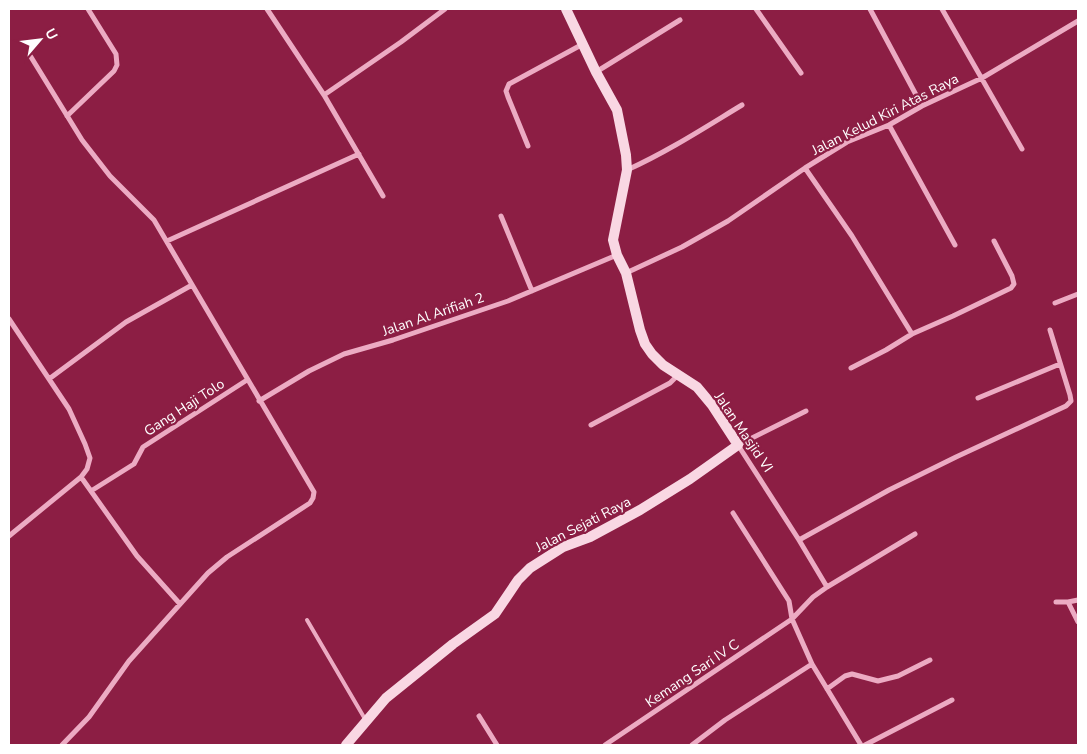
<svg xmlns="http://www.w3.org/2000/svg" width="1087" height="754" font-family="'Nunito Sans',sans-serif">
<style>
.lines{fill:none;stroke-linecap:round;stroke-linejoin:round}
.lane{stroke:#ecabc3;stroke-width:4}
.street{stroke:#ecabc3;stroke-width:5}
.secondary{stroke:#f9d7e3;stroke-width:10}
.labels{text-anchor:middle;stroke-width:4.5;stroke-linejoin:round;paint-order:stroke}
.street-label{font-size:14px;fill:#fff;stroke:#8c1e44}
</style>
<rect width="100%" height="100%" fill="#8c1e44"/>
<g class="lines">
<!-- lane -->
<path class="lane" d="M 307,620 L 365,719"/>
<!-- street -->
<path class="street" d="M 267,9 L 324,95 L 401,42 L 445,9
M 756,9 L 801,73
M 870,9 L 922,106
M 942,9 L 1022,149
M 31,57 L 82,140 L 110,176 L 154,220 L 314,492 L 313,498 L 310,503 L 227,557 L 208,573 L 129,661 L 89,717 L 62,745
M 596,72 L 680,20
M 324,95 L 383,196
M 67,116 L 114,71 L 117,65 L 116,54 L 88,9
M 889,125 L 955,245
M 528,146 L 508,97 L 506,91 L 509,84 L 583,44
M 805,168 L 852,236 L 912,334
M 627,170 C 667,152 704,128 742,105
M 501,216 L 532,291
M 167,241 L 359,154
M 626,273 L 682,247 L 728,221 L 805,168 L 847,142 L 889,125 L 922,106 L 982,78 L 1078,21
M 1055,303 L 1078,294
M 9,319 L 69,409 L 85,444 L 90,458 L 87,469 L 81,477 L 9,536
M 851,368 L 886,350 L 912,334 L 953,316 L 1011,288 L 1014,284 L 1012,276 L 994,241
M 49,379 L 126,322 L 192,285
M 978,398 L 1060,364
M 259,401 L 309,371 L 344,354 L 393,340 L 508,301 L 617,255
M 806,411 L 738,445 L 799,540 L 827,587
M 591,425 L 670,383 L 678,375
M 81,477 L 137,556 L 180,604
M 91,491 L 134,464 L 143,447 L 247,380
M 799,540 L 889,490 L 956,457 L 1066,406 L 1071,401 L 1070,395 L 1050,330
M 1056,602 L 1068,602 L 1078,622
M 1068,602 L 1078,600
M 827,689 L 845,676 L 852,674 L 878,681 L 898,676 L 930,660
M 479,716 L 497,745
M 605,745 L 792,619 L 789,601 L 733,513
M 692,745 L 725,720 L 812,664
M 861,745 L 812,664 L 792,619 L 813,597 L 827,587 L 915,534
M 865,745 L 952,700"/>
<!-- secondary -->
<path class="secondary" d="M 346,745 L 386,698 L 453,644 L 495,614 L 518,580 L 530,568 L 563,547 L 590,537 L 640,510 L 690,479 L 738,445 L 712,405 L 697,387 L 663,365 L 652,354 L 645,344 L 640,330 L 626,273 L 617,255 L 613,240 L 627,170 L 626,155 L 617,110 L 596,72 L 566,9"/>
</g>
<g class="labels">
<!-- street labels -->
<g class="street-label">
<text transform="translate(885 114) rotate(-27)" y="5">Jalan Kelud Kiri Atas Raya</text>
<text transform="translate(433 314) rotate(-19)" y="5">Jalan Al Arifiah 2</text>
<text transform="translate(184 407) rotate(-33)" y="5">Gang Haji Tolo</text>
<text transform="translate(744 432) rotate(56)" y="5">Jalan Masjid VI</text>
<text transform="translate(583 524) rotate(-27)" y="5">Jalan Sejati Raya</text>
<text transform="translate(692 673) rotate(-34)" y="5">Kemang Sari IV C</text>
</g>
</g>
<!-- border -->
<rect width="1087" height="754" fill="none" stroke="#ffffff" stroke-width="20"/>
<!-- north arrow -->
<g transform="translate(40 40) rotate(62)" stroke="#8c1e44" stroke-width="4" paint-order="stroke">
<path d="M0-4L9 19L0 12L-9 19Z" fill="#ffffff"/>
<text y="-8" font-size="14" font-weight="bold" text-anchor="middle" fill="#ffffff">U</text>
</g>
</svg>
